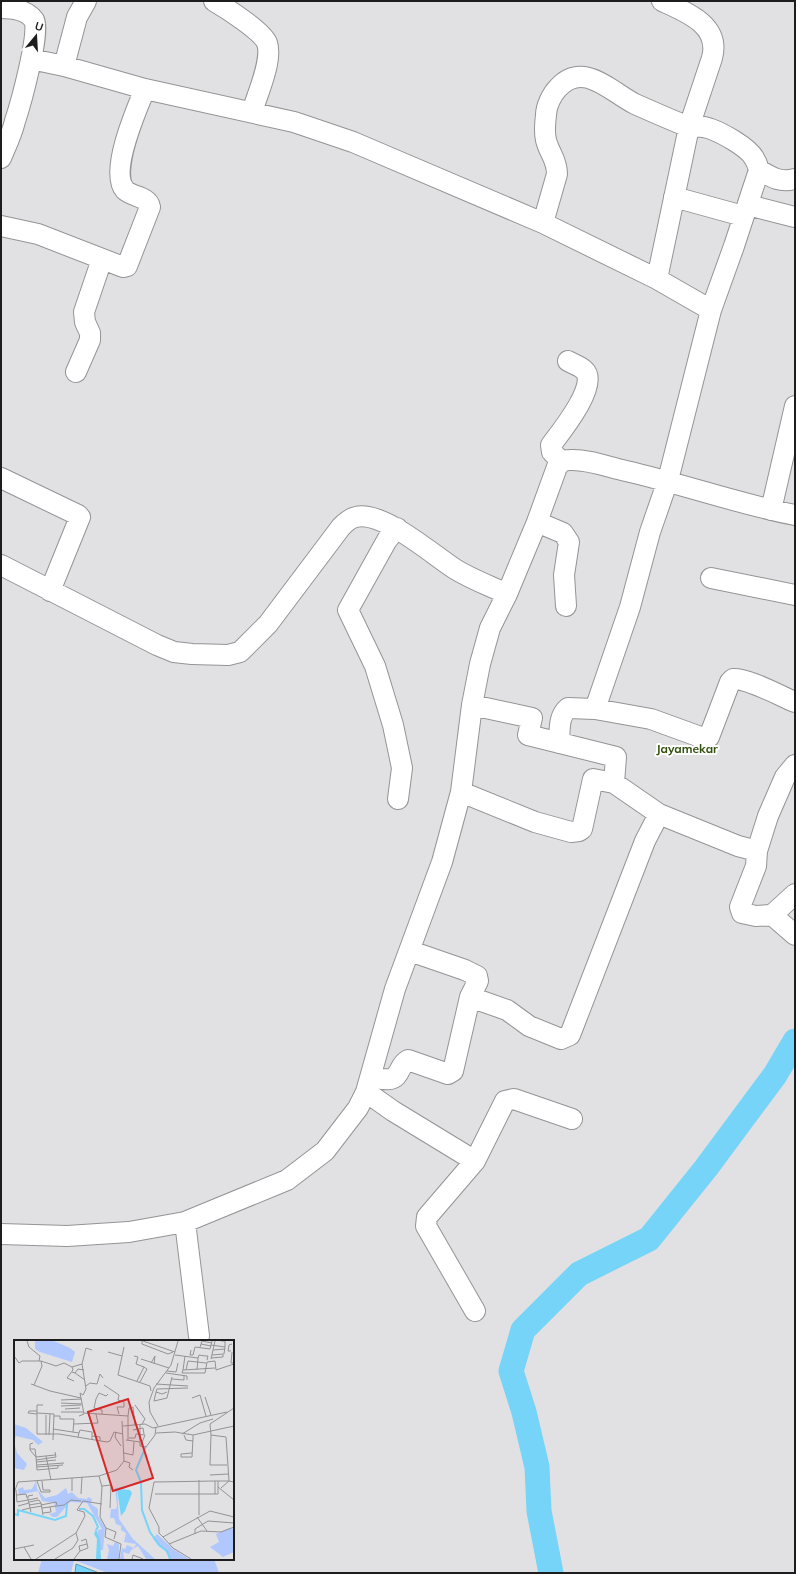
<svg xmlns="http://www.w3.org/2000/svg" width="796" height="1574" font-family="Mulish,sans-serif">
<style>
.green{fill:#b0c8fd}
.water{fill:#75d4f8;stroke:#5b9db7}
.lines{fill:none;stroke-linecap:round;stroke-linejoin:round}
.river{stroke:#75d4f8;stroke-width:25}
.minor-casing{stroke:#939495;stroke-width:22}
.minor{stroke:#fff;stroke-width:20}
.labels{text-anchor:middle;stroke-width:4;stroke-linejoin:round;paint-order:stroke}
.quarter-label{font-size:12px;font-weight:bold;fill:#31510d;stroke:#fff}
.inset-river{fill:none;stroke:#75d4f8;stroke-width:2}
.inset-road{fill:none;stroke:#939394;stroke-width:1}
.view{fill:#d62828;fill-opacity:0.15;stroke:#d62828;stroke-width:2}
.inset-edge{fill:none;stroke:#1d1d1e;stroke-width:2}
</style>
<rect width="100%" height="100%" fill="#e1e1e3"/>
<!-- green -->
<path class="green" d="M 42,1559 L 214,1559 L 219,1573 L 108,1573 L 74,1560 L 71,1573 L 38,1573 Z"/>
<!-- water -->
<path class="water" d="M 76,1564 L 99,1573 L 75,1573 Z"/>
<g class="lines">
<!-- river -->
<path class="river" d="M 551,1573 L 539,1511 L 537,1467 L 524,1412 L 511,1371 L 523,1330 L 579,1274 L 649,1239 L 706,1168 L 775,1075 L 795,1041"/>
<defs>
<path id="minor" d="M 214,1 C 226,8 262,31 267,43 C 273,60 257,95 252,112
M 1,8 C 12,8 27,10 34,20 C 41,31 20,106 15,121 C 12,134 6,146 1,158
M 31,59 L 64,66 L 145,89 L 294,122 L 353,142 L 543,223 L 657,279 L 711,310 L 668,480 L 650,532 L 630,607 L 595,709
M 64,66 L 77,17 L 86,1
M 674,197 L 743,216
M 748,205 L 795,217
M 543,223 L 557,174 C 557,159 549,153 546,140 C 544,132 545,123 546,115 C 546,106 552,94 558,88 C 583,60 611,92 635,104 C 653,112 671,120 689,127 L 712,58 C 721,25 686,12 662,1
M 1,226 L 38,234 L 123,267 L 127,266 L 150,207 C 148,196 132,197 125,190 C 109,172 137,108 145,89
M 657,279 L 689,127 C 696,126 704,126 711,129 C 722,133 748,147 754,158 C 756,161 758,166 759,170
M 711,310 L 734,246 L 759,170 C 771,177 780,183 795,179
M 76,372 L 90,340 L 90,333 L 85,322 L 84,312 L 102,259
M 561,461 L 552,452 L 551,445 C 560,433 600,384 584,370 C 580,366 573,364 568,361
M 1,478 L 78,515 L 80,517 L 50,591
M 771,510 L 795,406
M 537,522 L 563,533 L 569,542 L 564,575 L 566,606
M 397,528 L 387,540 L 348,610 L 375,666 L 393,725 L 402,768 L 398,799
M 1,565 L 157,645 L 174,652 L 192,654 L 228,655 L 240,652 L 268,624 L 341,527 C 345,523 350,518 356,517 C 382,510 433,555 455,569 C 471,579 490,586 507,594
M 711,578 L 795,595
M 472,705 L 532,718 L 528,735 L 616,757 L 614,783 L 659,814 L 738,846 L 757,851
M 559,743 C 560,731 558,716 568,708 L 595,709 L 651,719 L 706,739 L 709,737 L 730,682 L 733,679 C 748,678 780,696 795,702
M 795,765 L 785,777 L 768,816 L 757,851 L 756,866 L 740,907 L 742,913 L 756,916 L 772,915 L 795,935
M 461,792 L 535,822 L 571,832 L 579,831 L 582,829 L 593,779 L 614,783
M 772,915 L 795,894
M 470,997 L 507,1010 L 529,1026 L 561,1039 L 570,1035 L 645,841 L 659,814
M 370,1078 C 378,1078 391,1082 396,1076 C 402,1069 400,1065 408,1060 L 448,1074 L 453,1071 L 470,997 L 478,981 L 477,976 L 465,970 L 410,951
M 366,1092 L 393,1111 L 475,1161 L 427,1217 L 426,1226 L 475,1311
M 475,1161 L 505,1101 L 514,1099 L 572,1119
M 185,1222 L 199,1336
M 1,1234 L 67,1236 L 129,1232 L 185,1222 L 287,1180 L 325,1151 L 358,1108 L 366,1092 L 395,989 L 442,862 L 461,792 L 472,705 L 480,664 L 490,628 L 507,594 L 537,522 L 557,467 C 561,462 563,460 570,460 C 588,459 608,467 626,471 C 683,484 738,504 795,515"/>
</defs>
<!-- minor casing -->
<use href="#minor" class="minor-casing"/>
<!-- minor -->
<use href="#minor" class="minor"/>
</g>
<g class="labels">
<!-- quarter labels -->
<g class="quarter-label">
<text x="687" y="753">Jayamekar</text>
</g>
</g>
<!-- overview -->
<g transform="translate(14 1340)">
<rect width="220" height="220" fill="#e1e1e3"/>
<path d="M 21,1 L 40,1 L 56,8 L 61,12 L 58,22 L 26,12 L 21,9 ZM 0,84 L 12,88 L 29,102 L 24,105 L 19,100 L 2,96 L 0,100 ZM 0,102 L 3,113 L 13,124 L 10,130 L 0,128 ZM 22,141 L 23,149 L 31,158 L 43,155 L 52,148 L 54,154 L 58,152 L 64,158 L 73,159 L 74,157 L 78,159 L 77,164 L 84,169 L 84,176 L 91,187 L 89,210 L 86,210 L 83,195 L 84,190 L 88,189 L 73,163 L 56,162 L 43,177 L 39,177 L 35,174 L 42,172 L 40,163 L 28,161 L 24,151 L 5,155 L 4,149 L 9,147 L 10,150 L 18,149 ZM 110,147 L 111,149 L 103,150 L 105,179 L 119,199 L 141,219 L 132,219 L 124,206 L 117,210 L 115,214 L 109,212 L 110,219 L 106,219 L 108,208 L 111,209 L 113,205 L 120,208 L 122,204 L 110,202 L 112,193 L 107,190 L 107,186 L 102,184 L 100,178 L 96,178 L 97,169 L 102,169 L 103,166 L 101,148 ZM 215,188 L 220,189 L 220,212 L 209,217 L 196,207 L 205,202 L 202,194 ZM 143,194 L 159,209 L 175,219 L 156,219 L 151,210 L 139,199 ZM 101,202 L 105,204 L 105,219 L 93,219 L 95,210 L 93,204 L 99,206 Z" fill="#b0c8fd"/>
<path d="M 103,149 L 116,150 L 118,153 L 111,171 L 107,176 ZM 82,189 L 86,200 L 87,219 L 82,219 L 83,199 L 80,194 Z" fill="#75d4f8"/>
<path class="inset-river" d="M 132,106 L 122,130 L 127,142 L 128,170 L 136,192 L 145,205 L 153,211 L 156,219M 65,169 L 70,169 L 79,176 L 84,187 L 82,190M 0,174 L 4,175 L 4,170 L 41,180 L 52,176 L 53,164"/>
<path class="inset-road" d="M 13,1 L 15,7 L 26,16 L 25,21M 128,1 L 128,4 L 154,14 L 159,12M 129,1 L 161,12M 187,4 L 188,1 L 198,3M 197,5 L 211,7 L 211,1 L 207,1M 110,7 L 104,35 L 136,46 L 137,51M 186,7 L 187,4 L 197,6M 177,10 L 176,15 L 179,15 L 181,7 L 196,9 L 198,1M 199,10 L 211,9M 217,11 L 214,11 L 215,5 L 218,4M 94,12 L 108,16M 218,12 L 217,23 L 220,23M 161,15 L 184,18 L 183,30M 198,15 L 210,14 L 211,7M 0,16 L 5,23 L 8,21 L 27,21 L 28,26 L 20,45M 120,16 L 124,17 L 122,24 L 130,27 L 123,41M 171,16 L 169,30 L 201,28M 184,18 L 185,15 L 191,16 L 194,16 L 193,20M 197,18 L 209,17 L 209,15M 127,19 L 155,28M 197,19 L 201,1M 27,21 L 42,26 L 50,23 L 58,27M 137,23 L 141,16 L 140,24M 68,24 L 72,8 L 78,10M 169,30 L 168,33 L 191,33 L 193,22 L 201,21 L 202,30 L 220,24M 172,30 L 174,21 L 192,23M 153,31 L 162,32 L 164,23M 58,32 L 61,33 L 64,29 L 70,30M 61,33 L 71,40M 152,33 L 173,36 L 173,40M 158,39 L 170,40 L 170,36M 60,41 L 53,38 L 59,30 L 58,27 L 68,24 L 72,49 L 69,55 L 66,53 L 70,74 L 65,76M 126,42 L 133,29 L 130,27M 17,44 L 36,51 L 67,58M 142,44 L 174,46M 90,45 L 105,55 L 104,60 L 110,62 L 110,67 L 103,67 L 105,74M 72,46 L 76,43 L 83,44 L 86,34 L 89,38M 142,52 L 143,49 L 174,48M 153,52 L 148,54 L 142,52 L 140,61 L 153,58 L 158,37M 191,57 L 197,75M 178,58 L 186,55 L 192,76M 47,60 L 68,59M 47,63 L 68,64M 29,65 L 23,65 L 23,94 L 45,94 L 93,102 L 96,101 L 100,92 L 109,94M 121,65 L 131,79 L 128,84M 47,66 L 67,65M 51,69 L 66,68M 23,71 L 15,71 L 14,73 L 23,74M 47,72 L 69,72M 23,73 L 40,74 L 39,100M 70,73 L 114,76 L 114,100M 88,74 L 88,70 L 80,68 L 82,59 L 85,53 L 92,56 L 94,54M 32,75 L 32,95M 40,76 L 46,76 L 46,79 L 60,79 L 59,92M 114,76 L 115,68 L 119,67 L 121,85M 60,84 L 84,83 L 82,74M 126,84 L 126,106 L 132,107 L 141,95 L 142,87M 109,86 L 131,84 L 139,88 L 213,72M 144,86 L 136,72 L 135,62 L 140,48 L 157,25 L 164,1M 39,89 L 65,93 L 64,97M 119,90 L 129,88 L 130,94M 102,92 L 101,97 L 107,106M 65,93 L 66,90 L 78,92 L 78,100M 142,93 L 161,92 L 179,95 L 220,86M 168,94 L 186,83 L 199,79M 35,95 L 36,74M 170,95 L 172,100 L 179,101M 197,95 L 196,125 L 213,125M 78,96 L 86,97 L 86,101M 115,98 L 121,98 L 122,94 L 131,95 L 127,105M 112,100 L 126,102M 19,103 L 16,104 L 16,110 L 22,117M 16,109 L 21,109 L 22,117M 110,113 L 119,115 L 120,102M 178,113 L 167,114 L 167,117 L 178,117 L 179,98 L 179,95M 41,115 L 22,117 L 23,130 L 44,128 L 44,125M 32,116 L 37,140M 22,120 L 42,117 L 41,112M 110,121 L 116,123 L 115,127 L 119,130M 22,122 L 42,120M 23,125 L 50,123M 23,127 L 49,125M 196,135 L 214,134M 85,136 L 88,147 L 86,177 L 92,188 L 91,197 L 107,204 L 105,219M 58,138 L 58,151M 23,141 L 27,152 L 36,152 L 36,150M 28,141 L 29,150 L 36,150M 201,141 L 140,142 L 135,168 L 145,187 L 145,193 L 149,197 L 196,171 L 220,177M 88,146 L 97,145 L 96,168M 204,147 L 220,160M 207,148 L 215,141 L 220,142M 2,150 L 3,162 L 14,160 L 15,163M 0,153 L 4,142 L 85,136 L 103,130 L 110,121 L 108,81M 67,154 L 68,137M 141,154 L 185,154 L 185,140M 201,154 L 201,141 L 215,141 L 212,97 L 197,95 L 196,84 L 220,68M 3,155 L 12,154 L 13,158M 19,155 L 14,156 L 14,160 L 24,158M 15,162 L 25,160 L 27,163M 15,165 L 27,163 L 29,175M 27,165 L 42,162 L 43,165M 4,166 L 15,163 L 16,168 L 8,170M 28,168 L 50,165 L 57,160 L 67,161M 17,172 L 16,168 L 28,166M 29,173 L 37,172 L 36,167M 185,175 L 185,154 L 204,154 L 204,141M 183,177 L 193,191M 92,188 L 102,192 L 100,199M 181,194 L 181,189 L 194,181 L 220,183M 149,197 L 159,208 L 177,219M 155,204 L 187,191 L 207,192 L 220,187M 10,207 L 17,219M 0,209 L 20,205M 66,211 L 65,206 L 73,204M 22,219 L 62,193 L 71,176 L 70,172 L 63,170 L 69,161 L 88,164M 41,219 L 59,208 L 64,200 L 62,193M 60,219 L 66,211 L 74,208 L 72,199 L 67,201M 118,219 L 119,215 L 129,219"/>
<path class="view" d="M 114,59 L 139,138 L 99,151 L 74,72 Z"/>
<rect width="220" height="220" class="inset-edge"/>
</g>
<!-- border -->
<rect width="796" height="1574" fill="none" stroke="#1d1d1e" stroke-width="4"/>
<!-- north arrow -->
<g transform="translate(36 36) rotate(18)" stroke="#ffffff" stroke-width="3" paint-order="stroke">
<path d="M0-3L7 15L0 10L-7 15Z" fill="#1d1d1e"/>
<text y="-6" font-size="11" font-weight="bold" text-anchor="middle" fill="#1d1d1e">U</text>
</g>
</svg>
